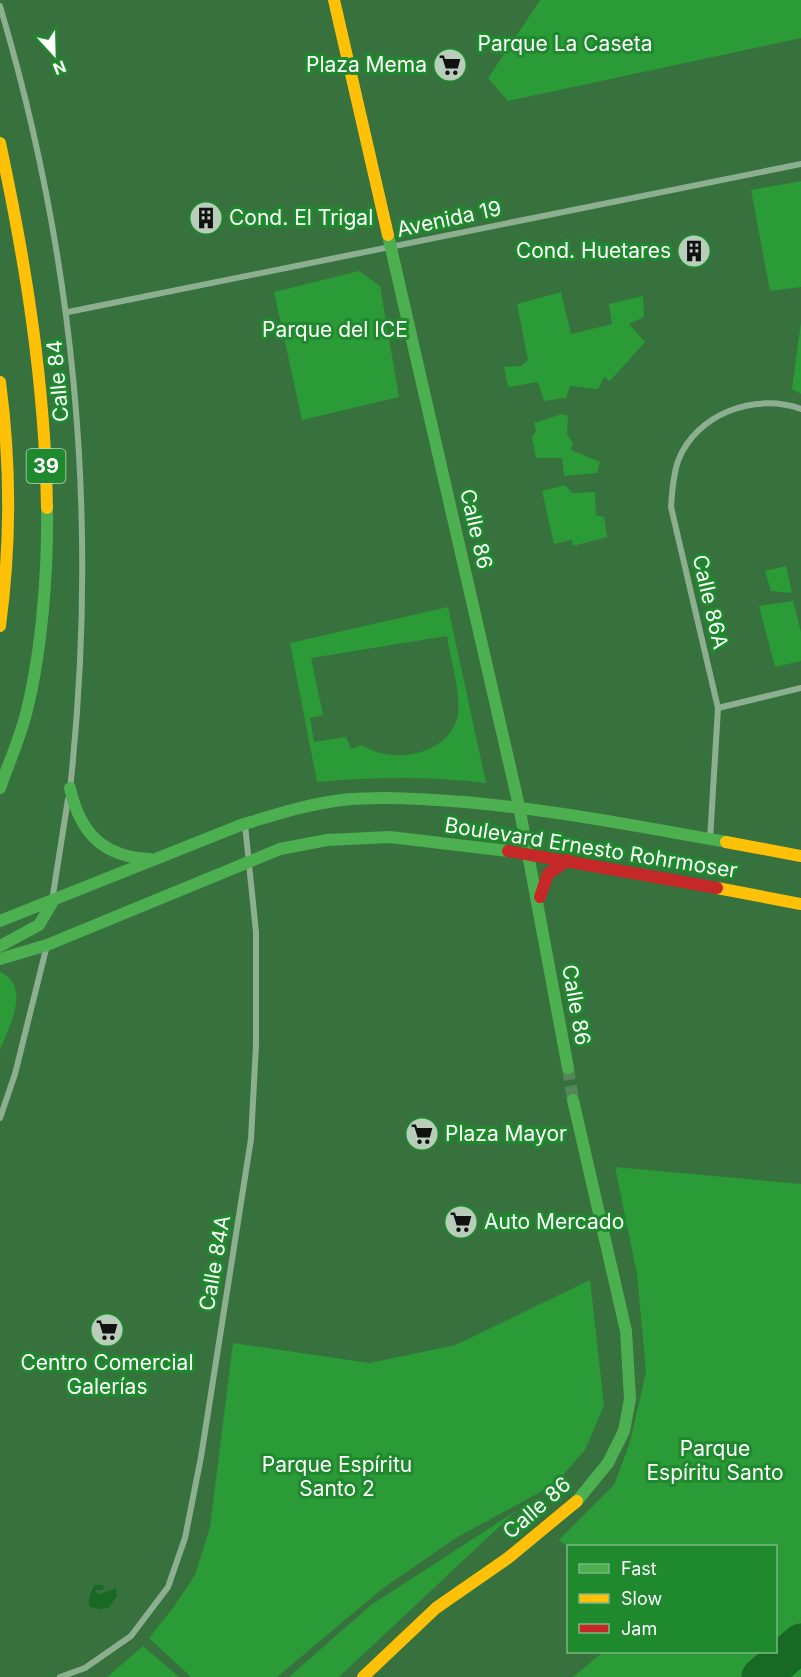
<svg xmlns="http://www.w3.org/2000/svg" width="801" height="1677" font-family="Inter,sans-serif">
<style>
.green{fill:#2a9b37;fill-rule:evenodd}
.water{fill:#186923}
.lines{fill:none;stroke-linecap:round;stroke-linejoin:round}
.river{stroke:#186923;stroke-width:39}
.secondary-tunnel{stroke:#55865b;stroke-width:12;stroke-dasharray:12 6;stroke-linecap:butt}
.street{stroke:#8baf8f;stroke-width:6}
.fast{stroke:#4caf50;stroke-width:12}
.slow{stroke:#ffc107;stroke-width:12}
.jam{stroke:#c62828;stroke-width:12}
.labels{text-anchor:middle;stroke-width:6;stroke-linejoin:round;paint-order:stroke}
.shield{fill:#1f892d;stroke:#bcdcc0;stroke-width:1.5}
.shield-label{font-size:20px;font-weight:bold;fill:#fff}
.park-label{font-size:21px;fill:#fff;stroke:#1f892d}
.poi-label{font-size:21px;fill:#fff;stroke:#1f892d;text-anchor:start}
.street-label{font-size:21px;fill:#fff;stroke:#1f892d}
</style>
<rect width="100%" height="100%" fill="#37713e"/>
<!-- green -->
<path class="green" d="M 540,0 L 801,0 L 801,38 L 508,101 L 488,78 Z
M 801,181 L 801,287 L 770,291 L 751,190 Z
M 359,271 L 380,286 L 399,397 L 302,420 L 274,292 Z
M 561,292 L 571,334 L 612,324 L 609,304 L 643,296 L 644,317 L 629,324 L 645,342 L 610,381 L 604,377 L 598,389 L 570,386 L 566,398 L 544,401 L 538,382 L 508,387 L 504,367 L 521,366 L 528,360 L 517,304 Z
M 801,322 L 801,394 L 792,389 Z
M 562,414 L 568,416 L 567,434 L 573,443 L 571,450 L 600,462 L 597,473 L 564,476 L 562,458 L 536,458 L 532,437 L 536,431 L 534,423 Z
M 565,485 L 572,493 L 595,492 L 596,515 L 604,517 L 607,537 L 573,546 L 572,540 L 554,544 L 542,491 Z
M 786,566 L 792,593 L 771,591 L 765,571 Z
M 793,601 L 801,632 L 801,661 L 775,667 L 759,606 Z
M 448,607 L 486,783 C 430,776 374,777 317,782 L 290,643 ZM 447,636 C 450,657 463,699 457,719 C 445,757 390,764 362,745 L 351,749 L 346,737 L 314,742 L 310,718 L 323,715 L 311,658 Z
M 0,972 C 32,987 9,1026 0,1050 Z
M 615,1167 L 801,1184 L 801,1677 L 573,1677 L 603,1652 L 776,1652 L 776,1546 L 568,1547 L 559,1540 L 614,1485 L 630,1442 L 646,1372 L 637,1274 Z
M 590,1280 L 604,1405 L 585,1450 L 555,1484 L 456,1538 L 382,1589 L 277,1677 L 191,1677 L 149,1638 L 173,1608 L 195,1575 L 210,1527 L 233,1343 L 369,1363 L 456,1345 Z
M 516,1511 L 339,1677 L 289,1677 L 371,1605 Z
M 143,1646 L 179,1677 L 106,1677 L 107,1677 Z"/>
<!-- water -->
<path class="water" d="M 94,1585 L 104,1585 L 103,1590 L 95,1590 L 98,1595 L 116,1588 L 117,1596 L 108,1608 L 98,1609 L 89,1606 L 89,1598 Z"/>
<g class="lines">
<!-- river -->
<path class="river" d="M 761,1677 L 801,1643"/>
<!-- secondary-tunnel -->
<path class="secondary-tunnel" d="M 568,1068 L 573,1100"/>
<!-- street -->
<path class="street" d="M 0,6 C 76,261 99,525 70,789
M 68,312 L 801,164
M 718,708 L 801,688
M 710,840 L 718,708 L 671,507 C 672,491 673,476 678,461 C 696,414 755,392 801,409
M 52,901 L 68,799
M 0,1118 L 15,1074 L 47,945
M 60,1677 L 85,1668 L 131,1636 L 168,1587 L 185,1538 L 201,1457 L 251,1139 L 256,1045 L 256,932 L 245,825"/>
<!-- fast -->
<path class="fast" d="M 388,235 L 519,806 L 568,1068
M 0,788 C 9,762 21,736 27,710 C 42,649 48,570 47,508
M 70,788 C 80,833 103,857 150,859
M 0,921 L 241,825 C 274,815 308,804 342,800 C 383,796 424,799 465,802 C 553,810 639,826 726,842
M 0,946 L 39,925 L 52,903
M 0,959 L 47,945 L 280,849 L 327,840 L 390,837 L 508,851
M 573,1100 L 626,1331 L 630,1399 L 624,1431 L 608,1463 L 577,1501"/>
<!-- slow -->
<path class="slow" d="M 334,0 L 388,235
M 0,143 C 26,264 45,384 47,508
M 0,382 C 11,464 11,544 0,626
M 726,842 L 801,856
M 717,888 L 801,904
M 363,1677 L 436,1608 L 508,1558 L 577,1501"/>
<!-- jam -->
<path class="jam" d="M 508,851 L 717,888
M 540,897 L 548,874 L 568,860"/>
</g>
<!-- icons -->
<defs>
<symbol id="supermarket-disc" viewBox="-11 -11 22 22"><circle r="9.5" fill="#b9cdbb" stroke="#1f892d"/><path d="M-6-5.5h2.5l.6 2H6L4.5 2H-2.5L-4.4-4H-6ZM-1.5 3.2a1.3 1.3 0 1 0 .1 0ZM3 3.2a1.3 1.3 0 1 0 .1 0Z" fill="#111"/></symbol>
<symbol id="building-disc" viewBox="-11 -11 22 22"><circle r="9.5" fill="#b9cdbb" stroke="#1f892d"/><path d="M-4-6H4V6H1V3H-1V6H-4ZM-2.5-4.3h1.7v1.8h-1.7ZM.8-4.3h1.7v1.8H.8ZM-2.5-1h1.7V.8h-1.7ZM.8-1h1.7V.8H.8Z" fill="#111"/></symbol>
</defs>
<g fill-rule="evenodd">
<use href="#supermarket-disc" x="431" y="46" width="38" height="38"/>
<use href="#building-disc" x="187" y="199" width="38" height="38"/>
<use href="#building-disc" x="675" y="232" width="38" height="38"/>
<use href="#supermarket-disc" x="403" y="1115" width="38" height="38"/>
<use href="#supermarket-disc" x="442" y="1203" width="38" height="38"/>
<use href="#supermarket-disc" x="88" y="1311" width="38" height="38"/>
</g>
<g class="labels">
<!-- shield labels -->
<rect class="shield" x="26.5" y="449" width="39" height="34" rx="4.5"/>
<g class="shield-label">
<text x="46" y="473">39</text>
</g>
<!-- park labels -->
<g class="park-label">
<text x="565" y="51">Parque La Caseta</text>
<text x="335" y="337">Parque del ICE</text>
<text x="715" y="1456">Parque<tspan x="715" dy="24">Espíritu Santo</tspan></text>
<text x="337" y="1472">Parque Espíritu<tspan x="337" dy="24">Santo 2</tspan></text>
</g>
<!-- poi labels -->
<g class="poi-label">
<text x="427" y="72" text-anchor="end">Plaza Mema</text>
<text x="229" y="225">Cond. El Trigal</text>
<text x="671" y="258" text-anchor="end">Cond. Huetares</text>
<text x="445" y="1141">Plaza Mayor</text>
<text x="484" y="1229">Auto Mercado</text>
<text x="107" y="1370" text-anchor="middle">Centro Comercial<tspan x="107" dy="24">Galerías</tspan></text>
</g>
<!-- street labels -->
<g class="street-label">
<text transform="translate(449 219) rotate(-12)" y="7">Avenida 19</text>
<text transform="translate(58 381) rotate(-95)" y="7">Calle 84</text>
<text transform="translate(476 529) rotate(77)" y="7">Calle 86</text>
<text transform="translate(710 602) rotate(77)" y="7">Calle 86A</text>
<text transform="translate(591 848) rotate(9)" y="7">Boulevard Ernesto Rohrmoser</text>
<text transform="translate(576 1005) rotate(80)" y="7">Calle 86</text>
<text transform="translate(215 1263) rotate(-80)" y="7">Calle 84A</text>
<text transform="translate(537 1508) rotate(-41)" y="7">Calle 86</text>
</g>
</g>
<!-- legend -->
<rect x="567" y="1545" width="210" height="108" fill="#1f892d" stroke="#79b881" stroke-width="1.5"/>
<rect x="579" y="1564" width="30" height="9" fill="#4caf50" stroke="#79b881" stroke-width="1.5"/>
<text x="621" y="1575" font-size="18" fill="#ffffff">Fast</text>
<rect x="579" y="1594" width="30" height="9" fill="#ffc107" stroke="#79b881" stroke-width="1.5"/>
<text x="621" y="1605" font-size="18" fill="#ffffff">Slow</text>
<rect x="579" y="1624" width="30" height="9" fill="#c62828" stroke="#79b881" stroke-width="1.5"/>
<text x="621" y="1635" font-size="18" fill="#ffffff">Jam</text>
<!-- north arrow -->
<g transform="translate(54 54) rotate(158)" stroke="#1f892d" stroke-width="4.5" paint-order="stroke">
<path d="M0-4.5L10 22L0 15L-10 22Z" fill="#ffffff"/>
<text y="-9" font-size="16" font-weight="bold" text-anchor="middle" fill="#ffffff">N</text>
</g>
</svg>
